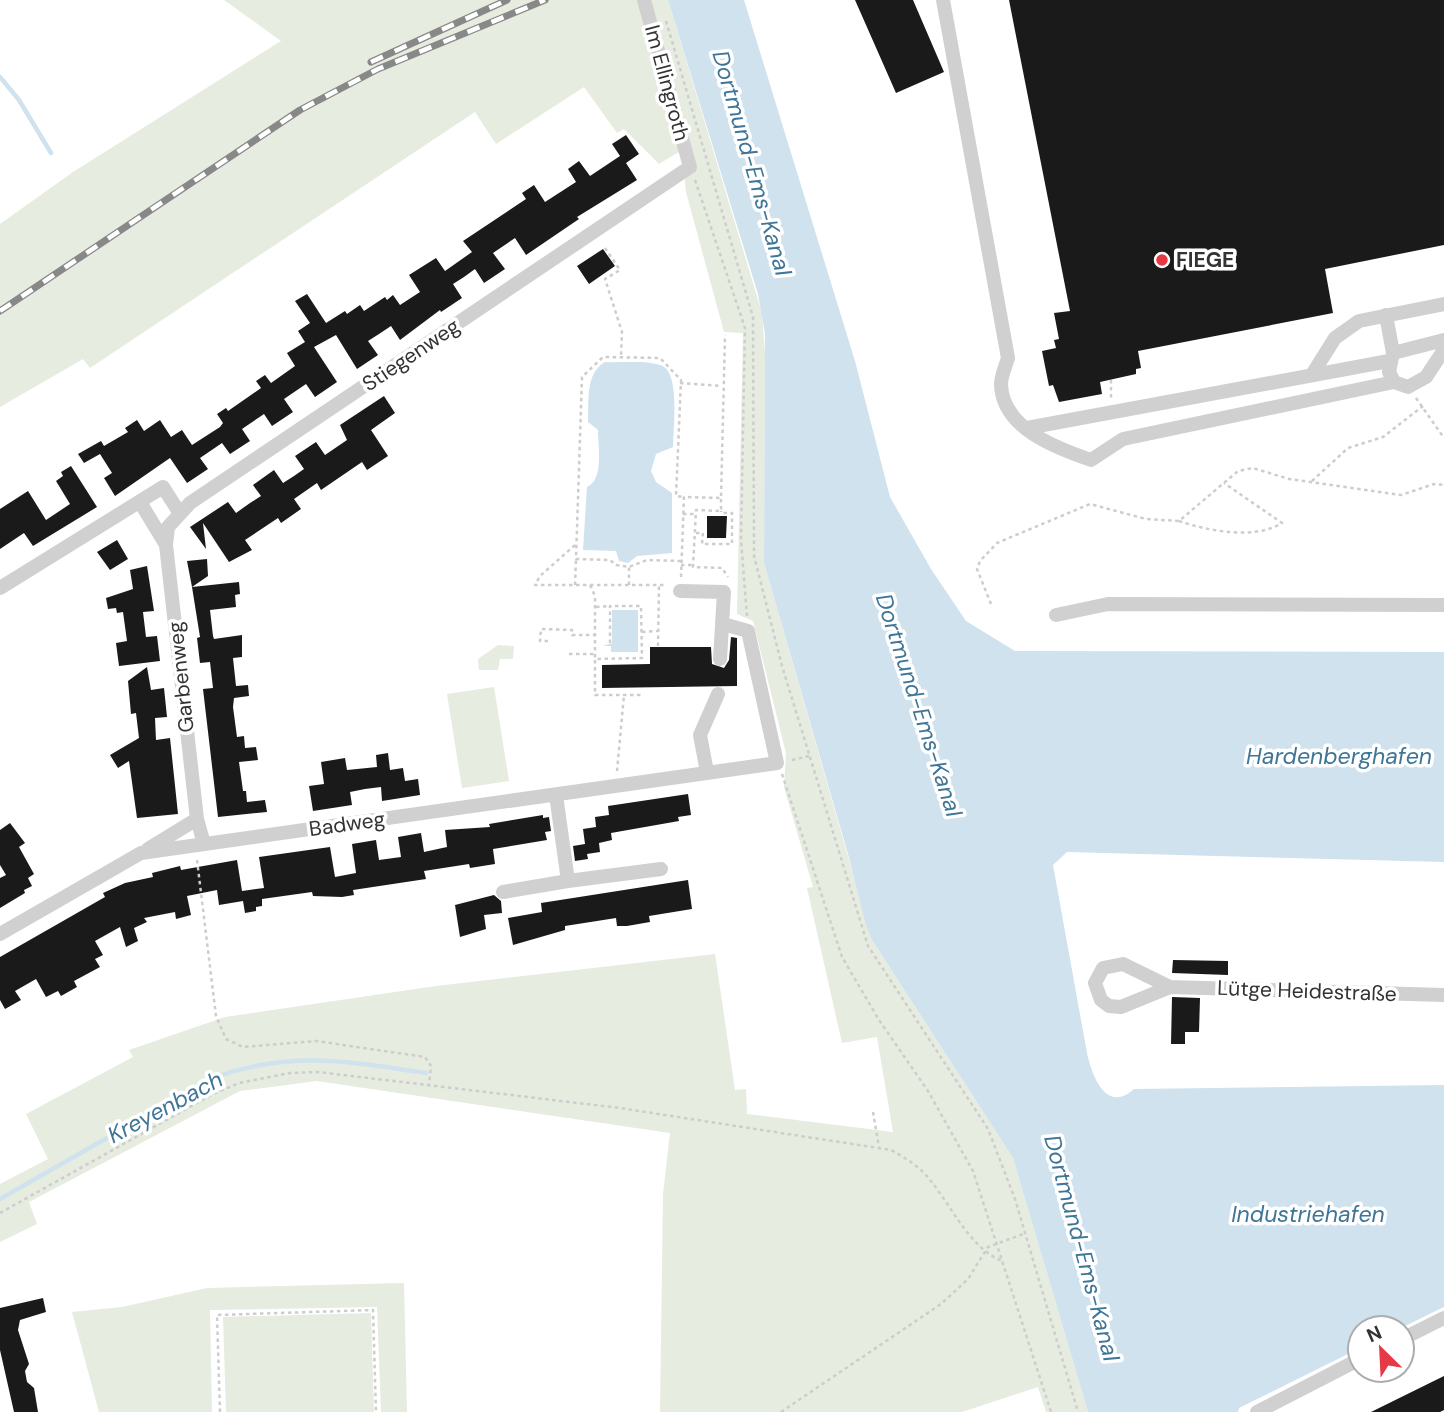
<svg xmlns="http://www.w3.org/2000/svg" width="1444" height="1412" font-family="'DM Sans',sans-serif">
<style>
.green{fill:#e6ecdf}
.water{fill:#cfe2ee}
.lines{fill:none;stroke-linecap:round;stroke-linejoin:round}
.stream{stroke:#cfe2ee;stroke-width:4.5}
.building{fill:#1a1a1a}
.path{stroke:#cdcdcd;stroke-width:2.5;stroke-dasharray:3.5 3.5;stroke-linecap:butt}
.minor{stroke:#d0d0d0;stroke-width:14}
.rail-casing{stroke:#888;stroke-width:7}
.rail{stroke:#fff;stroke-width:4.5;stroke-dasharray:13;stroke-linecap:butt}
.poi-dot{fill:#e63946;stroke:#fff;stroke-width:2.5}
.labels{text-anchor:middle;stroke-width:7;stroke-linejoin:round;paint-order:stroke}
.street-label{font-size:21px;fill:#333;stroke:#fff}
.poi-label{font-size:21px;font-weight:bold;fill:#333;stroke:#fff;text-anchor:start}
.water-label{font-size:23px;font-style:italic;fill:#3f7597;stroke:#fff}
</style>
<rect width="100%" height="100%" fill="#fff"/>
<!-- green -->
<path class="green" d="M 224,0 L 668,0 L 762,313 L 765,353 L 764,563 L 872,940 L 1013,1158 L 1088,1412 L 1046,1412 L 1038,1387 L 962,1412 L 660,1412 L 663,1194 L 670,1133 L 317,1081 L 240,1091 L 29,1202 L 37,1224 L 0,1242 L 0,1184 L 48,1159 L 26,1114 L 133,1057 L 129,1050 L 225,1017 L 436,986 L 715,954 L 735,1090 L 746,1089 L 747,1114 L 893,1132 L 877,1037 L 842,1043 L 807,888 L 813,887 L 784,787 L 786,753 L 753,621 L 737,614 L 743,333 L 724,332 L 686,192 L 682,150 L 659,164 L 624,129 L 617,133 L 584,87 L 496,144 L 475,112 L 90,368 L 83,359 L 0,407 L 0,224 L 73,172 L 281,41 Z
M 498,645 L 514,646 L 513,659 L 500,659 L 498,670 L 479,670 L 478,659 Z
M 494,687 L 509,781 L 462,788 L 447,694 Z
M 404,1283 L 407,1412 L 381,1412 L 377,1307 L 210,1310 L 212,1412 L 99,1412 L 72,1312 L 122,1307 L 207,1288 Z
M 371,1313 L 374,1412 L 226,1412 L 223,1317 Z"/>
<!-- water -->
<path class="water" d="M 668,0 L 744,0 L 855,361 L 890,497 L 931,569 L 966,621 L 1015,651 L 1444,652 L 1444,862 L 1067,852 L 1053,865 L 1087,1053 C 1092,1076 1106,1114 1134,1089 L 1444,1085 L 1444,1307 L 1401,1328 L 1360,1328 L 1360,1348 L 1239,1408 L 1238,1412 L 1088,1412 L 1013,1158 L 872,940 L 866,925 L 848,854 L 764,563 L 765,334 L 758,294 Z
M 605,362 C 622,363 644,360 660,365 C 681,370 673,428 673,447 L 656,454 L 651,471 L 656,482 L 672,493 L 672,553 L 637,556 L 628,563 L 619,561 L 616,551 L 583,550 L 587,487 C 604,480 598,447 598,430 L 588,422 C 589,402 585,373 605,362 Z
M 612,610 L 638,610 L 638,652 L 611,652 L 611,646 L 603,646 L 612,643 Z"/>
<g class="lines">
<!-- stream -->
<path class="stream" d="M 0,77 L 19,100 L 51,153
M 0,1199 L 210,1079 C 288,1050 347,1061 426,1073"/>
</g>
<!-- building -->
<path class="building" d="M 855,0 L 913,0 L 944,72 L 896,93 Z
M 1009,0 L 1444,0 L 1444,245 L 1325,269 L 1333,313 L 1138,351 L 1141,368 L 1136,369 L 1136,374 L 1100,382 L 1102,394 L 1059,402 L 1053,385 L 1049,386 L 1042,351 L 1056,348 L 1054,340 L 1059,339 L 1054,313 L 1070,311 Z
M 626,135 L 639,154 L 626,163 L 637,180 L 577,217 L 579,219 L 526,255 L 515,238 L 493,253 L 505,269 L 484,283 L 475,269 L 464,277 L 453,284 L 462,298 L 441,312 L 440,310 L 400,340 L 391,326 L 379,334 L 368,341 L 378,355 L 357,369 L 336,335 L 314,347 L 337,382 L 315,397 L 306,384 L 284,399 L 293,412 L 272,426 L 264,414 L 242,429 L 250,441 L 230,454 L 222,443 L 200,458 L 208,469 L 187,483 L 170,458 L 115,496 L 104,478 L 112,473 L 100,454 L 84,463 L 78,454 L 101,441 L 104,446 L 128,432 L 125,428 L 137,420 L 144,431 L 160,420 L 171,437 L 182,430 L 192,445 L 220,427 L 223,423 L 217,414 L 226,408 L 228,411 L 261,388 L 256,381 L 265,375 L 271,383 L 295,366 L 287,353 L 305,342 L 298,331 L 310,323 L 295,301 L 307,294 L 326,323 L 345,311 L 347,314 L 360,305 L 364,311 L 385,297 L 387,300 L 393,295 L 400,305 L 420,292 L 409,275 L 436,258 L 445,271 L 472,252 L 463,241 L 526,199 L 522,193 L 534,185 L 545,202 L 576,182 L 568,169 L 579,161 L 590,176 L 620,156 L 612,144 Z
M 603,249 L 615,266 L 589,284 L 577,266 Z
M 384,396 L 395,413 L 371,430 L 388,456 L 367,470 L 362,462 L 321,490 L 317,483 L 294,499 L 301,509 L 281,523 L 278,518 L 245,540 L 252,550 L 229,562 L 203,523 L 206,549 L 190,527 L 228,502 L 236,513 L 250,503 L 261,496 L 253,485 L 274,470 L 283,483 L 294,476 L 304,469 L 295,456 L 316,442 L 325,455 L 347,440 L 340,425 Z
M 71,466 L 97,507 L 33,546 L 24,533 L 0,549 L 0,509 L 28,491 L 46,520 L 70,504 L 56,481 L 63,476 L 61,472 Z
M 707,516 L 727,516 L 726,538 L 707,538 Z
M 117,540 L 128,559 L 110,570 L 97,552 Z
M 207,559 L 208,576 L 192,587 L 187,561 Z
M 147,566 L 154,611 L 143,612 L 146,637 L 157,636 L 160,661 L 119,666 L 116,643 L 127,641 L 123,612 L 117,613 L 116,608 L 108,609 L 106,598 L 133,589 L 130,570 Z
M 239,582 L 240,594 L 235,595 L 236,607 L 210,610 L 213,636 L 214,639 L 242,635 L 242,657 L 233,658 L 236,686 L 248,685 L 249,696 L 234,698 L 233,707 L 237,737 L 244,736 L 245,748 L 256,747 L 258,760 L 239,762 L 243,791 L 246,791 L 247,802 L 265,800 L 267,812 L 218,817 L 203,689 L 213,688 L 210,662 L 200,663 L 197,638 L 200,637 L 192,587 Z
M 731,637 L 737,638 L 737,686 L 602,688 L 602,665 L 650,664 L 650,647 L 711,647 L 712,664 L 724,668 L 729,660 Z
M 147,667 L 151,690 L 164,688 L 167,717 L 155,718 L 156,740 L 170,738 L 178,814 L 137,818 L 129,761 L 118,768 L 110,755 L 139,738 L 136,713 L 131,714 L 128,681 Z
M 388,753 L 390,770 L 403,768 L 405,781 L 418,779 L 420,795 L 382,801 L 381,787 L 365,789 L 350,792 L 352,805 L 313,811 L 309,786 L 324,784 L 321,762 L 345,758 L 347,770 L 377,767 L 376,755 Z
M 688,794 L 691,815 L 678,817 L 679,821 L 611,833 L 612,840 L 599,843 L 600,852 L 587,854 L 588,859 L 575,861 L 573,846 L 585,844 L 583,829 L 596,827 L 595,817 L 609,815 L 608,806 Z
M 543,815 L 543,818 L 549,817 L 551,831 L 545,832 L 547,840 L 493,849 L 495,864 L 470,868 L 469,864 L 424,871 L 426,879 L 353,890 L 354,895 L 342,897 L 313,896 L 312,892 L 262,899 L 262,906 L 256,907 L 256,911 L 245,913 L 243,901 L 219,905 L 217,890 L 187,896 L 191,915 L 176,919 L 175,912 L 144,918 L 147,922 L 134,928 L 138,941 L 126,947 L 120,927 L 95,941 L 103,955 L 95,959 L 100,967 L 74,981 L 77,987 L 61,996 L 58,991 L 46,997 L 36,979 L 15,991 L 21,1000 L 5,1009 L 0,1000 L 0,957 L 105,897 L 103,893 L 125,883 L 153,877 L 152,873 L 180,866 L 181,870 L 237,860 L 242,891 L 264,888 L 259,857 L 330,847 L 335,877 L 356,873 L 352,844 L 376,840 L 379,860 L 401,857 L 398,837 L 421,833 L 424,852 L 447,847 L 445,830 L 490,827 L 489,824 Z
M 10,823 L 25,843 L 19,847 L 34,874 L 28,878 L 32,886 L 24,890 L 25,893 L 0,908 L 0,878 L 6,875 L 0,865 L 0,830 Z
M 688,880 L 692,909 L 649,916 L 650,922 L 627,926 L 617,926 L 616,918 L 565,926 L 565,930 L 513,945 L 508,918 L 542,912 L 541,903 Z
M 494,895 L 501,901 L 502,913 L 484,915 L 486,929 L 460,937 L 455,905 Z
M 1173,960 L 1228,961 L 1228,975 L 1172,973 Z
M 1172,997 L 1200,998 L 1199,1032 L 1185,1032 L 1185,1044 L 1171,1044 Z
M 43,1298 L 46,1312 L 20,1320 L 18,1330 L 29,1364 L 25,1371 L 27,1382 L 34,1388 L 38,1412 L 14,1412 L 0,1350 L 0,1308 Z
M 1444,1376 L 1444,1410 L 1440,1412 L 1371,1412 Z"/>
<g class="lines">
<!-- path -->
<path class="path" d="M 666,21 L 753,317 L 754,556 L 782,666 L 868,946 L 988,1129 L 1015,1199 L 1078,1412
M 695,180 L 745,328 L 741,540 L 747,616
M 605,248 L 620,270 L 605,279 L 622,332 L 621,357
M 1111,380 L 1111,399
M 680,383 L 722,386
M 1416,398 L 1444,438
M 1312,481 L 1348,448 L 1383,437 L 1423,406
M 721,499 L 721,511 L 696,510 L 693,567 L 722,568 L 728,577
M 683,514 L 696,514
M 1179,521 C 1208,531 1255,540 1282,523 L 1224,483
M 696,533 L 703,533 L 702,544 L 732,544 L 732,513 L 721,513 L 721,511
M 575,545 L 540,576 L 535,585 L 666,585
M 681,561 L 647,560 L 629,567 L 616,565 L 610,560 L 576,559 L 582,377 L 603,357 L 660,358 L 681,380 L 676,496 L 684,497
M 681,565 L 694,565
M 681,577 L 684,497 L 721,498 L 725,335
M 575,585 L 576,559
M 590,585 L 595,596 L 595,659
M 629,585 L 629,567
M 991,604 L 977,569 L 980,561 L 997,543 L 1090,504 L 1146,519 L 1179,521 L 1238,471 L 1253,468 L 1289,479 L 1401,495 L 1434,484 L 1444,485
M 596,607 L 610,606
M 642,632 L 658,631
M 548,641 L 540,641 L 541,629 L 572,630 L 572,635 L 595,635
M 610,643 L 610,606 L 641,606 L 642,658 L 595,659 L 595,695 L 644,695
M 658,646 L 659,585
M 569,654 L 594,654
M 792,760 L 809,756
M 617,771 L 624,695
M 782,774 L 842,957 L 879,1020 L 928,1091 L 973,1171 L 1051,1412
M 197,860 L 216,1016 L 226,1039 L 243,1047 L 316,1041 L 425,1057 L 431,1066 L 429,1086
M 873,1112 L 879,1147
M 0,1213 L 211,1095 L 239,1083 L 290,1073 L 318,1072 L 620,1108 L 891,1150 C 906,1158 920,1167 930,1180 C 953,1208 969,1247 1002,1261
M 220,1412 L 217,1315 L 373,1310 L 376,1412
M 781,1412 L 941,1304 L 968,1279 L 988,1247 L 1023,1234"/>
<!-- minor -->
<path class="minor" d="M 943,0 L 1008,358 C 1006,365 1001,376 1001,384 C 1002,428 1056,448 1091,460 L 1123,439 L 1394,382
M 1386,315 L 1393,353
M 1444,340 L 1393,353 L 1389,372 L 1394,382 L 1408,387 L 1426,377 L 1444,350
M 1313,373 L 1335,338 L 1359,321 L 1444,304
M 1027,428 L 1389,361
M 140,502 L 166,545
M 0,588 L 163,487 L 179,512
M 680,591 L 724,592 L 720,659
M 1056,615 L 1108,604 L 1444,605
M 707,772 L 700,735 L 718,694
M 556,795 L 568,881 L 661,869
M 204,844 L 197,819 L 166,545 L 168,527 L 190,503 L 690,167 L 644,0
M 148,849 L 197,819
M 503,892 L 568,881
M 0,934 L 141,853 L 777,763 L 748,631 L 723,624
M 1170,987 L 1123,964 L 1103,968 L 1095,983 L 1101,1000 L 1109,1006 L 1121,1007 L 1170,987 L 1444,995
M 1402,1339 L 1444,1318
M 1257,1412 L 1360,1359"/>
<defs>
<path id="rail" d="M 371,62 L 507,0
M 0,311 L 300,110 L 378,69 L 545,0"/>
</defs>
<!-- rail casing -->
<use href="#rail" class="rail-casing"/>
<!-- rail -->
<use href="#rail" class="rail"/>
</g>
<!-- markers -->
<circle class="poi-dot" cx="1162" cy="260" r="7"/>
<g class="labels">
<!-- street labels -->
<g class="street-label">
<text transform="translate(667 83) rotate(75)" y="7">Im Ellingroth</text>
<text transform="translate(411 355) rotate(-34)" y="7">Stiegenweg</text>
<text transform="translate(181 677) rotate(-96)" y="7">Garbenweg</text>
<text transform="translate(347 824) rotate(-8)" y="7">Badweg</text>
<text transform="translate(1307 991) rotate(2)" y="7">Lütge Heidestraße</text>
</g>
<!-- poi labels -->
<g class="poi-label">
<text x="1176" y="267">FIEGE</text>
</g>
<!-- water labels -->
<g class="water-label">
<text transform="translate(752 163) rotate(74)" y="8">Dortmund-Ems-Kanal</text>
<text transform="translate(919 705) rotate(72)" y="8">Dortmund-Ems-Kanal</text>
<text x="1339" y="764">Hardenberghafen</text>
<text transform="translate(165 1107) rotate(-28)" y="8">Kreyenbach</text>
<text x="1308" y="1222">Industriehafen</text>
<text transform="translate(1082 1248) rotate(75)" y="8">Dortmund-Ems-Kanal</text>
</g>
</g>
<!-- north arrow -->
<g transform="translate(1381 1349) rotate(336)"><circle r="33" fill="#ffffff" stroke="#adadad" stroke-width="2"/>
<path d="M0-5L12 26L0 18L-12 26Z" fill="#e63946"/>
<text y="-10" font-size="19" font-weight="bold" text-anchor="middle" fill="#333333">N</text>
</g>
</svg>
